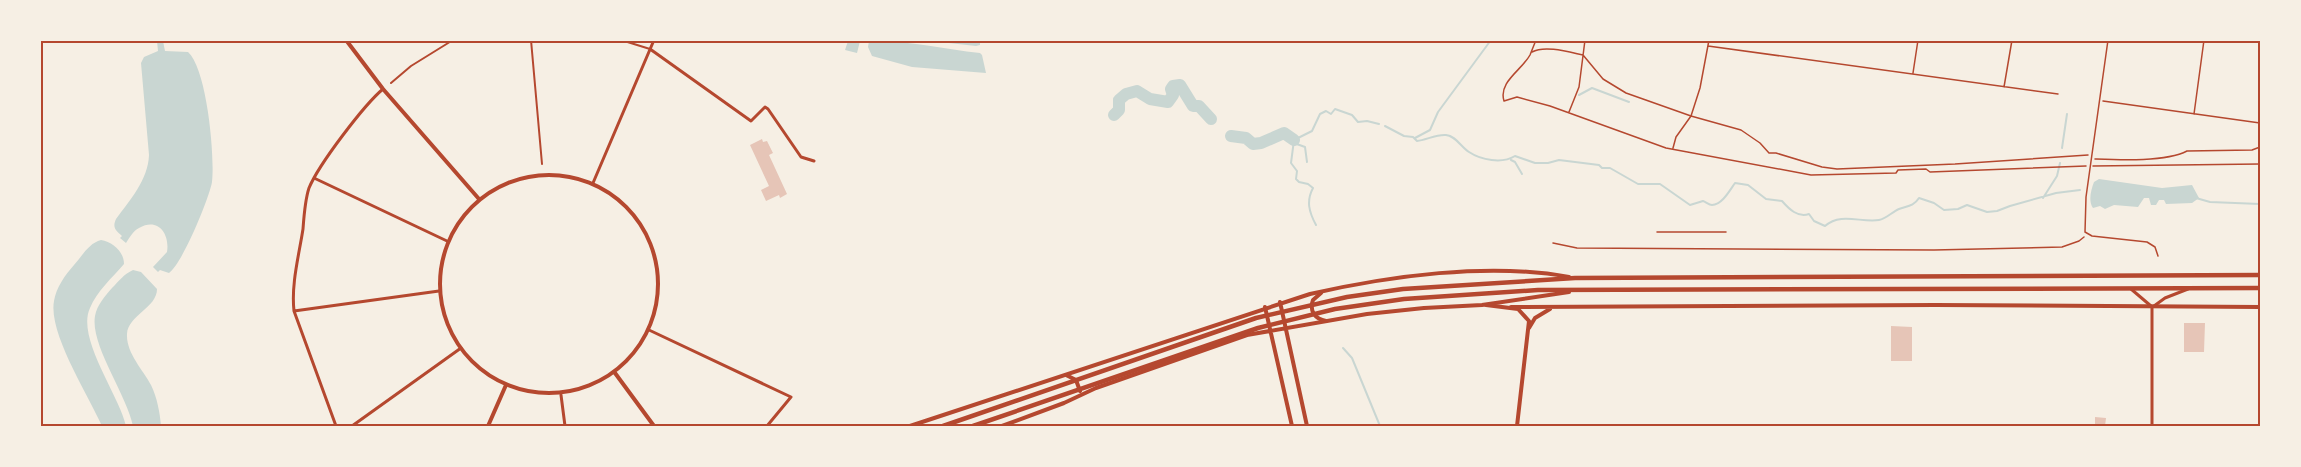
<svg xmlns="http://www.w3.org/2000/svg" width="2301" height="467" font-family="'PT Sans',sans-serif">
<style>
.water{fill:#c9d6d2}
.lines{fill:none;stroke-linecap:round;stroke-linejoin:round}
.stream{stroke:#c9d6d2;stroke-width:2}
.river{stroke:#c9d6d2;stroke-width:12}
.building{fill:#e6c5b7}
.path{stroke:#b5482f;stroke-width:1.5}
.service{stroke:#b5482f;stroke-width:1.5}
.pedestrian{stroke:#b5482f;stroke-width:2}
.minor{stroke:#b5482f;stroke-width:3}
.tertiary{stroke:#b5482f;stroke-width:4}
.secondary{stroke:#b5482f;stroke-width:4}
.primary{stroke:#b5482f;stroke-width:4.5}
.neatline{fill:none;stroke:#b5482f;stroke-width:2}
</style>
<rect width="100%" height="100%" fill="#f6efe4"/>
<!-- water -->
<path class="water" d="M 157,41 L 163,41 L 165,51 L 188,52 C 207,69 215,156 212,182 C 209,199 182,264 169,273 L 160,270 L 158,272 L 153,267 L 167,252 C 170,234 158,217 139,228 C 133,231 130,237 126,243 L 120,238 L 122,236 C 116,230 112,228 116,219 C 130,200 148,180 149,155 L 141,63 L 144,57 L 158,51 Z
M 848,41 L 860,41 L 857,53 L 845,50 Z
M 869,41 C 906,40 943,49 980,53 L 982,55 L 986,73 L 912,67 L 872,56 L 868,47 Z
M 931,41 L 980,41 L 980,45 L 976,46 Z
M 2099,179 L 2162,188 L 2192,185 L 2199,198 L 2192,203 L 2166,204 L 2164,200 L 2159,200 L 2156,205 L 2151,205 L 2149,198 L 2144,198 L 2138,207 L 2114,205 L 2105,209 L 2100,206 L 2093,208 C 2088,201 2091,190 2094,182 Z
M 101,240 C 113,242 124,252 124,264 C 112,278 97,291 90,308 C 76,338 119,395 126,426 L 102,426 C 89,396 48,333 54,301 C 56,288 65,275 74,265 C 82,256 89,243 101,240 Z
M 133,270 L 141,272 L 157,289 C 157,308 128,315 127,334 C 126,353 143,370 151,385 C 157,397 160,413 161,426 L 133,426 C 127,395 90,345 95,316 C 97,305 105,296 112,288 C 119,281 124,274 133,270 Z"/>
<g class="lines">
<!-- stream -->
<path class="stream" d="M 1579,95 L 1592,88 L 1629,102
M 1385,126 L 1404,136 L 1413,137 L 1417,141 C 1426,140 1437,134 1446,135 C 1456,136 1461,147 1469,152 C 1481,160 1502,164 1515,156 L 1535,163 L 1548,163 L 1559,160 L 1599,165 L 1602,168 L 1610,168 L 1638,184 L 1660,184 L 1690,205 L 1703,201 C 1706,202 1709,205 1712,205 C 1722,205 1730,190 1735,183 L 1748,185 L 1766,199 L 1782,201 C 1789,209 1798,218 1809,214 L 1814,221 L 1825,226 C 1841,212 1861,223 1879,220 C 1886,219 1892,212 1899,209 C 1907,206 1914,206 1919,198 L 1934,203 L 1944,210 L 1958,209 L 1967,205 L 1987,212 L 1997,211 L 2010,206 L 2056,193 L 2080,190
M 1415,138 L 1430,130 L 1438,112 L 1491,40
M 1294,143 L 1305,147 L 1307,162
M 2062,148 L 2067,114
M 1511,160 L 1515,162 L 1522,174
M 2043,198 L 2057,176 L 2060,163
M 2196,198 L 2210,202 L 2260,204
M 1316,225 C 1309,212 1306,201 1313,188 L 1308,184 L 1299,182 L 1296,179 L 1297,171 L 1291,163 L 1294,140 L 1312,131 L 1320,114 L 1326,111 L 1331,114 L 1335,109 L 1352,115 L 1358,122 L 1367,121 L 1379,124
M 1343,348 L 1352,358 L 1380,426"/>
<!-- river -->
<path class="river" d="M 1114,115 L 1119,110 L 1119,100 L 1126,94 L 1137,91 L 1150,99 L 1168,102 L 1173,95 L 1171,89 L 1173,86 L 1180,85 L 1193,106 L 1199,106 L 1211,119
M 1231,136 L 1246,138 L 1253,144 L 1261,143 L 1284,133 L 1294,140"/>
</g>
<!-- building -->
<path class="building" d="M 762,139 L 763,142 L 767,141 L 773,153 L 769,155 L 787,194 L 780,198 L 779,195 L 766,201 L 761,190 L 769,186 L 750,145 Z
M 2184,323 L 2205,323 L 2204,352 L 2184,352 Z
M 1891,326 L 1912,327 L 1912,361 L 1891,361 Z
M 2095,417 L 2106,418 L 2105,426 L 2095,426 Z"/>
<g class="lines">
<!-- path -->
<path class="path" d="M 1536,40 C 1534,45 1532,50 1530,55 C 1522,70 1498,82 1504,101 L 1517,97 L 1550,106 L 1666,148 L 1811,175 L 1896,173 L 1898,170 L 1926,169 L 1930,172 L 2086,166
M 1708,46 L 2058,94
M 1532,52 C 1545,45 1569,52 1583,55 L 1603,79 L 1626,93 L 1691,116 L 1741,130 L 1760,143 L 1769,153 L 1776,153 L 1822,167 L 1837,169 L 1955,164 L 2088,155
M 1913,73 L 1918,40
M 2004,87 L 2012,40
M 2103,101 L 2260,123
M 1569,112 L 1579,87 L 1585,40
M 2194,114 L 2204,40
M 1673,148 L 1676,137 L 1691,116 L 1700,88 L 1709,40
M 2095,159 C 2120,160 2166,162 2187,151 L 2252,150 L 2260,147
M 2093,166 L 2260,164
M 1657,232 L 1726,232
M 1553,243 L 1577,248 L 1934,250 L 2062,247 L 2079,241 L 2084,237"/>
<!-- service -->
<path class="service" d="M 2108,40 L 2086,197 L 2085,232 L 2092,236 L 2147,242 L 2155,247 L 2158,256"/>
<!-- pedestrian -->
<path class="pedestrian" d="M 531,40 L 542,164
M 621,40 L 650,49
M 391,83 L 411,66 L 453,40"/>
<!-- minor -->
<path class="minor" d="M 650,49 L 751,121 L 765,107 L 768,109 L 801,157 L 814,161
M 314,178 L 447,241
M 593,183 L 654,40
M 2131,289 L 2151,306
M 2154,306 L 2165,298 L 2188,289
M 294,311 L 439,291
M 649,330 L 791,397 L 767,426
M 561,395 L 565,426
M 336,426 L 294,311 C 291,284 299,255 303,229 C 304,215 305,200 309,188 C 319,164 364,105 383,89
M 352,426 L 461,348
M 2152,426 L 2152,307"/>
<!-- tertiary -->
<path class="tertiary" d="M 1321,293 L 1313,300 C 1309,311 1315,319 1326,321
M 1486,305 L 1518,309 L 1529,321 L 1517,426
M 1511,307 L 1935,305 L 2260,307
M 1529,328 L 1535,318 L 1550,309
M 1066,375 L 1076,380 L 1080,391
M 488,426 L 506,385"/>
<!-- secondary -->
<path class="secondary" d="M 346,40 L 383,89 L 479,199
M440 284a109 109 0 1 1 218 0a109 109 0 1 1-218 0Z
M 1280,302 L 1307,426
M 1265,307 L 1292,426
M 615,373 L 654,426
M 910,426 L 1310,294 C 1389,276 1489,262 1569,277
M 1002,426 L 1064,403 L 1096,388 L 1247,335 L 1367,314 L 1424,308 L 1482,305 L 1569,292"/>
<!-- primary -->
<path class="primary" d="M 943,426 L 1256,318 L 1347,297 L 1403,289 L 1575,278 L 2260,275
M 973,426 L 1258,328 L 1335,309 L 1404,299 L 1538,290 L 2260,288"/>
</g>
<!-- border -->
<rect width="2301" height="467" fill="none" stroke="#f6efe4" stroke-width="84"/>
<rect x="42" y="42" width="2217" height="383" class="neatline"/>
</svg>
